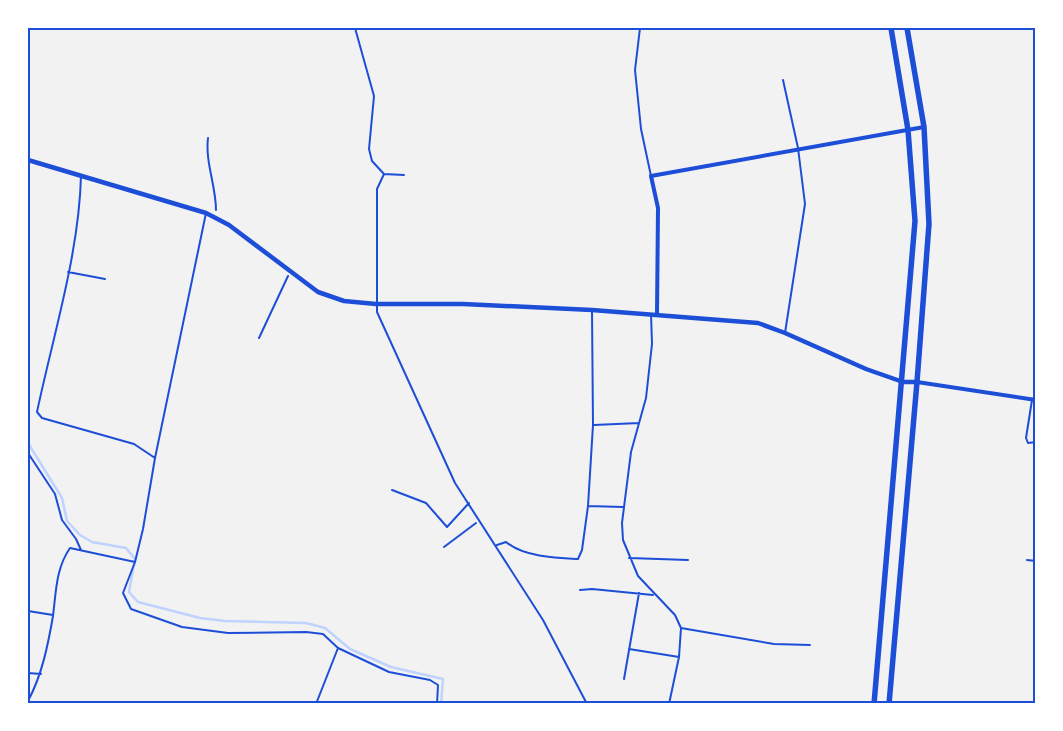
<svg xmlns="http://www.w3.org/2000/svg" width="1063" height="731" font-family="'Alegreya Sans',sans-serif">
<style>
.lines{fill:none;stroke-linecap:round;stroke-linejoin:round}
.stream{stroke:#bfd3fe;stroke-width:2.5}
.path{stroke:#1d4ed8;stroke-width:2}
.service{stroke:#1d4ed8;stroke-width:2}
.minor{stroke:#1d4ed8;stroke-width:4}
.tertiary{stroke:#1d4ed8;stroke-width:4.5}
.primary{stroke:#1d4ed8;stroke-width:5.5}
.neatline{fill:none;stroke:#1d4ed8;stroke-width:2}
</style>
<rect width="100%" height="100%" fill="#f2f2f2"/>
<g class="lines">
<!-- stream -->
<path class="stream" d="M 28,443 L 62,498 L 67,521 L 80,535 L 92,542 L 126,548 L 135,559 L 129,592 L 138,602 L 200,618 L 225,621 L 306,623 L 325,628 L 350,649 L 391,667 L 443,679 L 441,704"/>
<!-- path -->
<path class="path" d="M 208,138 C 205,162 216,186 216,210
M 259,338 L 288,276
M 444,547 L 476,523"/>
<!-- service -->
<path class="service" d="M 355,28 L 374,96 L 369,149 L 372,161 L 384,174 L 377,189 L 377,312 L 455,483 L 543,620 L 587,704
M 640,28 L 635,70 L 641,129 L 651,176
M 783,80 L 798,148 L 805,204 L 785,333
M 384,174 L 404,175
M 81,176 C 79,254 53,336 37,412 L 42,418 L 134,444 L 155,458
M 206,213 L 155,458 L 143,529 L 135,562 L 123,593 L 131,609 L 182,627 L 228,633 L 306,632 L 323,634 L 338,648 L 389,672 L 430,680 L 438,685 L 437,704
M 68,272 L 105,279
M 651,314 L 652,344 L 646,398 L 631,452 L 622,523 L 623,540 L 638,576 L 675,615 L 681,628 L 679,657 L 669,704
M 1032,400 L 1026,438 L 1028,443 L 1036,442
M 594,425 L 639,423
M 28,453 L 55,494 L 62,520 L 76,539 L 81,550
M 392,490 L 426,503 L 447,527 L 469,503
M 588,506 L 593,425 L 592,311
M 497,545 L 506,542 C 524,557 556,558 578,559 L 582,550 L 588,506 L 623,507
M 629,558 L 688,560
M 1027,560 L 1036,561
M 580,590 L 592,589 L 653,595
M 28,611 L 53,615
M 681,628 L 774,644 L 810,645
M 629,649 L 679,657
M 28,673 L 41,674
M 624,679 L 639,593
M 28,701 C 42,675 48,645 53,616 C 56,592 56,568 70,548 L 135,562
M 316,704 L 338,648"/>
<!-- minor -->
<path class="minor" d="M 657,315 L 658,208 L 651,176 L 924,127
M 917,382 L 1036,400"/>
<!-- tertiary -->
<path class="tertiary" d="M 28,160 L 206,213 L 229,225 L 318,292 L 344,301 L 376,304 L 463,304 L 592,310 L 758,323 L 785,333 L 866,369 L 903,382 L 917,382"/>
<!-- primary -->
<path class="primary" d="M 874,704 L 915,221 L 908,130 L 891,28
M 889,704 L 917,382 L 929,224 L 924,127 L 907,28"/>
</g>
<!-- border -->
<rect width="1063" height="731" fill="none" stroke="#ffffff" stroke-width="58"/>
<rect x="29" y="29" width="1005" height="673" class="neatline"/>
</svg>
